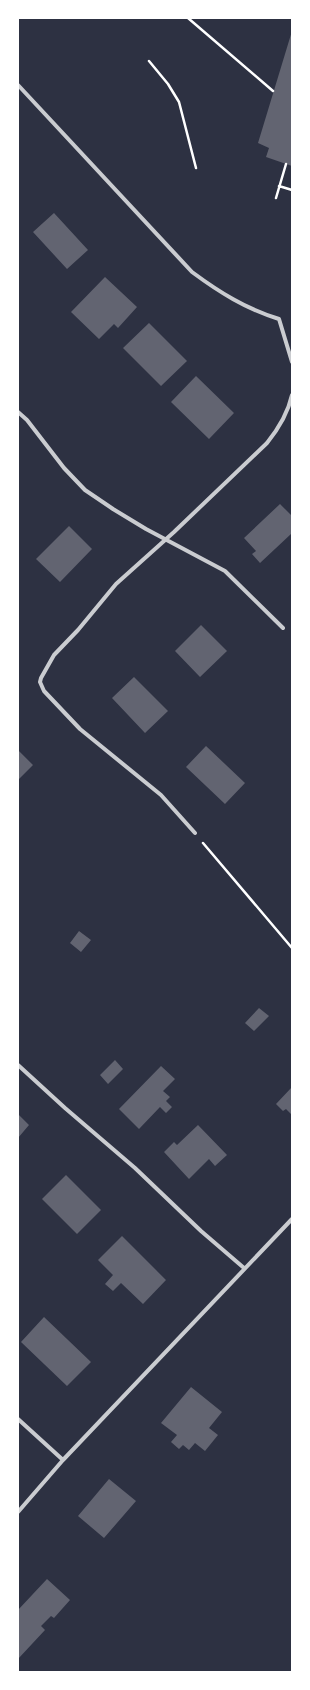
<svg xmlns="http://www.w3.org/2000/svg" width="310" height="1690" font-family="'Varela Round',sans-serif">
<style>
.building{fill:#626471}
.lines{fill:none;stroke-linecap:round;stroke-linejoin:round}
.path{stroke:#fff;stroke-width:2.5}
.minor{stroke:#caccd0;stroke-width:4}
</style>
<rect width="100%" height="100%" fill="#2d3142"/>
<!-- building -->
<path class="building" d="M 292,31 L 292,166 L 266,157 L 269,148 L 258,143 Z
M 54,213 L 88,250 L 67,269 L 33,232 Z
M 105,277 L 137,307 L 118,328 L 114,324 L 99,339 L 71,312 Z
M 149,323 L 187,361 L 161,386 L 123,348 Z
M 196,376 L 234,413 L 209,439 L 171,402 Z
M 280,504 L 292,516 L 292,536 L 291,534 L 260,563 L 252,554 L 256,551 L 244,538 Z
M 69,526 L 92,549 L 60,582 L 36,559 Z
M 201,625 L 227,651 L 200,677 L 175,651 Z
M 134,677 L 168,711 L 145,733 L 112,698 Z
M 206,746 L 245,783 L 225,804 L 186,767 Z
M 18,750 L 33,765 L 18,780 Z
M 79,931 L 91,940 L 81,952 L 70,943 Z
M 259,1008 L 269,1016 L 254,1031 L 245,1023 Z
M 115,1060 L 123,1069 L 108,1084 L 100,1075 Z
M 161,1066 L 175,1079 L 163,1091 L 170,1097 L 166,1101 L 172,1107 L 166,1113 L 160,1107 L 139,1129 L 119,1109 Z
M 292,1087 L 292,1115 L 286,1109 L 283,1111 L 276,1104 Z
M 18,1114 L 29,1125 L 18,1138 Z
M 198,1125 L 227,1155 L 215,1166 L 209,1159 L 189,1179 L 164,1152 L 174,1142 L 177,1145 Z
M 66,1175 L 101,1210 L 77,1234 L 42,1199 Z
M 122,1236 L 166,1280 L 143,1304 L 121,1283 L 113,1291 L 105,1284 L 113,1275 L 98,1260 Z
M 44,1317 L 91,1362 L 67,1386 L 21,1342 Z
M 191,1387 L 222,1412 L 209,1428 L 218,1435 L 205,1451 L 195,1443 L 189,1450 L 183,1445 L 179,1449 L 171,1442 L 177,1435 L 161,1423 Z
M 109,1479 L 136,1501 L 104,1538 L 78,1516 Z
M 47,1579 L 70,1600 L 54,1618 L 51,1616 L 41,1626 L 45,1630 L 18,1659 L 18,1610 Z"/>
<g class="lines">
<!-- path -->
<path class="path" d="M 188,18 L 273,91
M 149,61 L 168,84 L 179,102 L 196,168
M 279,186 L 292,190
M 276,198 L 286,164
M 203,843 L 292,948"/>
<!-- minor -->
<path class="minor" d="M 18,85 L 192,272 C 219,292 246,309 279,319 L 292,362
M 18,412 L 27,420 L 64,468 L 85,490 L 113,509 L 146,529 L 225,571 L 283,628
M 195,833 L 161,795 L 80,729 L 44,691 L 40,682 L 41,678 L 54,655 L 78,630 L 116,584 L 174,532 L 267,443 C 279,428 288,413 292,395
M 18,1065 L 65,1108 L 135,1168 L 201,1231 L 244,1268
M 18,1419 L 63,1460
M 18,1512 L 63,1460 L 292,1219"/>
</g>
<!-- border -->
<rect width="310" height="1690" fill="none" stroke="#ffffff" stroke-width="38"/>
</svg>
